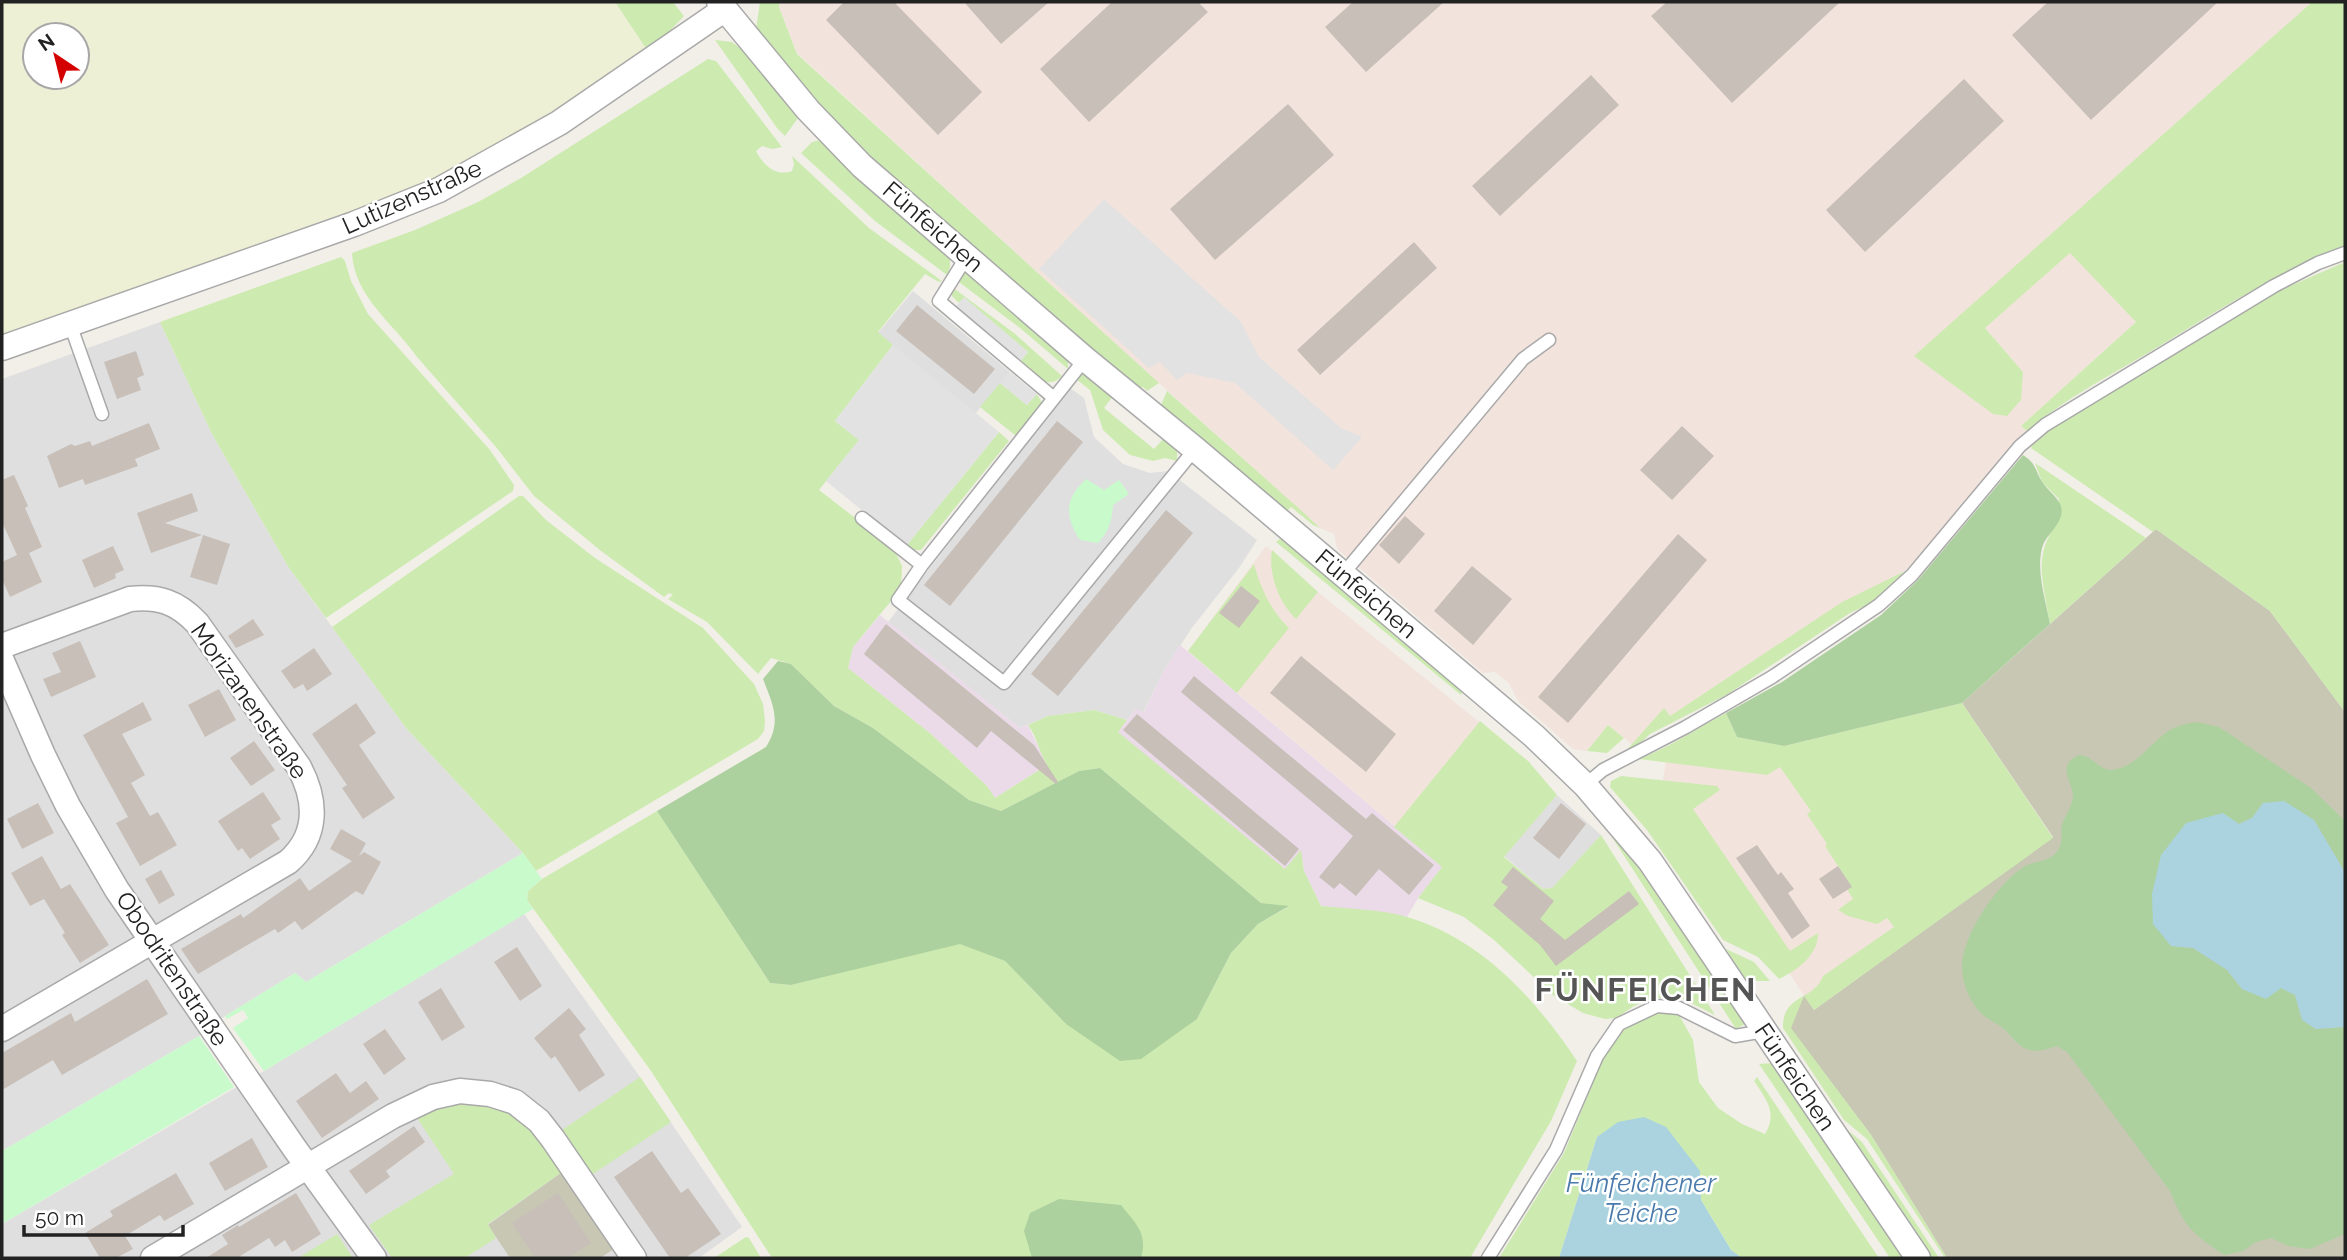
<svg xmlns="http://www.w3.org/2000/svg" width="2347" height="1260" font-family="Raleway,sans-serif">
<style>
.residential{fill:#e0dfdf}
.industrial{fill:#ebdbe8}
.military{fill:#f3e3dd}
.construction{fill:#c7c7b4}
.farmland{fill:#eef0d5;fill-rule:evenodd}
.grass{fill:#cdebb0}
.forest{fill:#add19e}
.park{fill:#c8facc}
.parking{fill:#e2e2e2}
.water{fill:#aad3df}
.building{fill:#c7bfb8}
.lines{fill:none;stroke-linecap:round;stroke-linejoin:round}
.lane-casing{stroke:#a9a9a9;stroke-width:15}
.street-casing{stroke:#a9a9a9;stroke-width:27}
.lane{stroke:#fff;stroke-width:12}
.street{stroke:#fff;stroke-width:24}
.labels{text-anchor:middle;stroke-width:5;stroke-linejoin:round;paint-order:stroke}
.street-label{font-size:24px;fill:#222;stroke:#fff}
.water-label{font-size:26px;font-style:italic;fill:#4a7aab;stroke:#fff}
.district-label{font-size:32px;font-weight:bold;letter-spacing:2px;fill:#555;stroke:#fff}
</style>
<rect width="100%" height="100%" fill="#f2efe9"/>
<!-- residential -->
<path class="residential" d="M 913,291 L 1010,372 L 975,414 L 878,333 Z
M 160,322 L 212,434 L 289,568 L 406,728 L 523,853 L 306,982 L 295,973 L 225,1016 L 199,1036 L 2,1151 L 2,379 Z
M 1070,388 L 1084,398 L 1094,437 L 1123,464 L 1150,473 L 1168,471 L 1257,540 L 1239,568 L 1191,629 L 1162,674 L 1143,713 L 1136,709 L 1127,720 L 1094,710 L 1048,716 L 1020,728 L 888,622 Z
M 1557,795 L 1601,835 L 1553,888 L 1543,889 L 1504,856 Z
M 524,914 L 640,1077 L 742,1227 L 699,1258 L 2,1258 L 2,1224 L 264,1071 Z"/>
<!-- industrial -->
<path class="industrial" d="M 880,615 L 1020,728 L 1028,725 L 1047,765 L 995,798 L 987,786 L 931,734 L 848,668 L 853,647 Z
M 1180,645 L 1443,867 L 1418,898 L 1407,917 L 1321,906 L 1304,871 L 1301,851 L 1285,870 L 1117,732 L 1136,709 L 1144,712 L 1162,674 Z"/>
<!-- military -->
<path class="military" d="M 780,2 L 2312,2 L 1915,356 L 2023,372 L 1985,328 L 2070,252 L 2136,322 L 2021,426 L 2027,431 L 1905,571 L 1842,603 L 1670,716 L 1664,709 L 1633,745 L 1608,725 L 1587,751 L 1573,749 L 1518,701 L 1509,683 L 1495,672 L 1483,673 L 1337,549 L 1334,534 L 1320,528 L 1159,383 L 797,53 L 779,7 Z
M 1266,546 L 1318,592 L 1529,762 L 1443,867 L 1188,651 Z
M 1962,703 L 2053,838 L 1814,1010 L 1662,785 L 1666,762 L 1737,737 L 1784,746 Z"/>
<!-- construction -->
<path class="construction" d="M 2156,529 L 2270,611 L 2345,712 L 2345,1258 L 1947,1258 L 1871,1135 L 1790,1028 L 1804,995 L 1814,1010 L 2053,837 L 1962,703 Z
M 565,1170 L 617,1247 L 600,1258 L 510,1258 L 488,1225 Z"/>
<!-- farmland -->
<path class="farmland" d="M 2,2 L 615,2 L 647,50 L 498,146 L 434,180 L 350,215 L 2,337 ZM 35,35 L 77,35 L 77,77 L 35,77 Z"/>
<!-- grass -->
<path class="grass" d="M 615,2 L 673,2 L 684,16 L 665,36 L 647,50 Z
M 760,2 L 780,2 L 779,7 L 797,54 L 1159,383 L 1147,391 L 1143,387 L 1138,389 L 870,159 L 814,103 L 756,30 Z
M 2312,2 L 2345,2 L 2345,246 C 2275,273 2212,314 2148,353 C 2107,377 2063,400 2027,431 L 2021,426 L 2136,322 L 2070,253 L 1985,328 L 2023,372 L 2021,400 L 2007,416 L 1993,414 L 1914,356 Z
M 715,40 L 732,42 L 745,52 L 798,118 L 785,136 L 777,128 Z
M 708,59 L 716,61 L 782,147 L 772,149 L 762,146 L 756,151 C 763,165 776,177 792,171 L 794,164 L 792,156 L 869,228 L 942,281 L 939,282 L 925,274 L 878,332 L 893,345 L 835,421 L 859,440 L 819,490 L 893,547 L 902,566 L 901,589 L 853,647 L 848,668 L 931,734 L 987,786 L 995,798 L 1047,765 C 1039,752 1037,737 1028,725 L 1048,716 L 1094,710 L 1127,720 L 1118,732 L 1285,869 L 1301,850 L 1304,871 L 1321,906 C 1349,909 1380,909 1407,917 C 1480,938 1536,999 1577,1061 L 1551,1121 L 1470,1258 L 772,1258 L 651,1071 L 527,900 L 528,891 L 542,879 L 657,811 L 770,983 L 791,985 L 960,943 L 1005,961 L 1066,1024 L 1197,1019 L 1231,953 L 1258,924 L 1288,907 L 1261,903 L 1100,768 L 1079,771 L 1001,811 L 969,800 L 873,728 L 834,706 L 791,664 L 771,658 L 758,674 L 707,622 L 668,599 L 673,595 L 669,593 L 664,597 L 601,551 L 534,496 L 496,447 L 417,357 C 395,325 354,297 352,253 L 415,230 L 478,202 L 521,178 Z
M 820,140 L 950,255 L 950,268 L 947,275 L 875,221 L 801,153 L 812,142 Z
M 341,257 L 345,261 L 351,281 L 368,314 L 490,450 L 514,485 L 513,491 L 326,618 L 289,568 L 212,434 L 160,322 Z
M 2345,262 L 2345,712 L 2270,611 L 2156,529 L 2153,532 L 2031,448 L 2033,442 L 2048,429 L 2272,294 Z
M 967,270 L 1068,356 L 1068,369 L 1020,328 L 955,279 Z
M 952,287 L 1014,333 L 1062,376 C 1048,392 1031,373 1018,364 L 1028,352 L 964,298 L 959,303 L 951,295 Z
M 1087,373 L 1113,396 L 1104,408 L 1154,449 L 1164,438 L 1177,452 L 1177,461 L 1165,458 L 1153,461 L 1130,455 L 1103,430 L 1090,390 L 1076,379 L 1080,375 Z
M 1000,383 L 1027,405 L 1037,394 L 1042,403 L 1016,436 L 980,407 Z
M 1167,391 L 1304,513 L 1320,528 L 1313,525 L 1291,507 L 1286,512 L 1161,405 Z
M 999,432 L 1009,441 L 921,550 L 912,550 L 906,546 Z
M 2035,463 L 2146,538 L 2050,624 C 2044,584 2031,555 2059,521 L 2059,499 L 2042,482 Z
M 519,496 L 523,496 L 546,520 L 595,558 L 703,628 L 754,684 L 763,704 L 765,721 L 764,731 L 758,739 L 536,871 L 523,853 L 406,728 L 332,627 Z
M 1281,538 L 1463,689 L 1461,695 L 1276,542 Z
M 1272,550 L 1318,592 L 1296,619 C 1279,602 1268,575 1272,550 Z
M 1254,564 C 1261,589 1270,609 1289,628 L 1237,693 L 1188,651 Z
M 1905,571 L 1871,603 L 1850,613 L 1728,694 L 1650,734 L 1635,748 L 1624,753 L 1664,708 L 1670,716 L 1842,602 Z
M 1962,703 L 2053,838 L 1814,1010 L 1804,996 L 1791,1028 L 1871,1135 L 1947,1258 L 1945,1258 L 1867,1139 L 1844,1120 L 1783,1028 C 1782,994 1814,1001 1823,976 L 1894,927 L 1887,918 L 1877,924 L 1848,916 L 1838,910 L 1853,899 L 1847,889 L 1851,886 L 1825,846 L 1827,844 L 1807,814 L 1811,811 L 1780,767 L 1767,775 L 1639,759 C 1670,747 1696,729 1726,713 L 1737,737 L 1784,746 Z
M 1480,721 L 1529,762 L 1557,795 L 1504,857 L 1543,889 L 1552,888 L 1601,835 L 1715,1015 L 1681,998 L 1655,998 L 1634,1006 L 1616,1018 L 1605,1019 L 1583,1013 L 1554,996 L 1494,940 L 1464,917 L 1418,898 L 1442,867 L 1394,827 Z
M 1608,725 L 1624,738 L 1607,753 L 1587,751 Z
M 1621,776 L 1717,786 L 1720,790 L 1693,809 L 1790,951 L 1818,933 C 1818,955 1798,970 1779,979 L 1758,957 L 1723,940 L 1647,830 L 1610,787 L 1611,781 Z
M 1608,831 L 1641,866 L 1746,1017 L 1745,1024 L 1736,1029 Z
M 1726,949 L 1754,962 L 1770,981 L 1756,981 L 1744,978 Z
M 1657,1012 L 1679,1015 L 1693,1040 L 1699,1082 L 1718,1108 L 1742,1124 L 1765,1134 C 1778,1113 1766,1099 1754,1081 L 1757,1077 L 1879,1258 L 1742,1258 L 1731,1250 L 1701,1200 L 1700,1171 L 1597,1137 L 1559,1258 L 1499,1258 L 1564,1153 L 1602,1061 L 1626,1025 Z
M 1772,1063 L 1905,1258 L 1890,1258 L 1759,1064 Z
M 640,1077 L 671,1122 L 590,1176 L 559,1132 Z
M 462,1099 L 512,1109 L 565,1170 L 488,1224 L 496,1238 L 465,1258 L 392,1258 L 369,1225 L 454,1174 L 415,1115 Z
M 1838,1122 L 1862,1142 L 1939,1258 L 1928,1258 Z
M 337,1234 L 353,1258 L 298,1258 Z
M 746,1237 L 749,1238 L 761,1258 L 714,1258 Z"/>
<!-- forest -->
<path class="forest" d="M 2023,455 C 2036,464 2034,467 2041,480 C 2049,494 2069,502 2059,521 C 2054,531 2045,537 2042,548 C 2036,572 2046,601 2050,624 L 1962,703 L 1784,746 L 1737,737 L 1726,713 L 1782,682 L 1881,615 L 1918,580 Z
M 778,661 L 791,664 L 834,706 L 873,728 L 969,800 L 1001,811 L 1079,771 L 1100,768 L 1261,903 L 1289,906 L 1258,924 L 1231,953 L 1197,1019 L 1141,1059 L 1120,1061 L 1066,1024 L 1005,961 L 960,944 L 791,985 L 770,983 L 657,811 L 766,747 C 782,722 773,705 763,679 Z
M 2197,722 L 2219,727 L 2311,788 L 2345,821 L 2345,867 L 2343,869 L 2314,820 L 2263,803 L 2252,818 L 2238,824 L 2171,946 L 2193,948 L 2227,970 L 2242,989 L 2281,988 L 2295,995 L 2302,1020 L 2316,1029 L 2345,1027 L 2345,1234 L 2310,1249 L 2288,1246 L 2271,1238 L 2256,1242 L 2243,1251 L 2224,1255 C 2192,1233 2185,1228 2170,1191 L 2067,1052 L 2057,1046 C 2031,1055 2024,1052 2007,1032 C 1999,1023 1985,1019 1978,1010 C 1968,997 1962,982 1962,966 C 1963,934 1996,886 2022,868 C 2035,859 2053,864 2060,846 C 2063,839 2060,831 2062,825 C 2065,815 2073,806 2073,795 C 2072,782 2058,767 2075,757 C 2088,749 2098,771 2112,770 C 2133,768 2148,747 2163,735 C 2173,726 2185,724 2197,722 Z
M 1059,1199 L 1121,1205 C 1136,1224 1148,1233 1141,1258 L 1032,1258 L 1024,1231 L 1030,1213 Z"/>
<!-- park -->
<path class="park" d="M 1086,479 L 1104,490 L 1119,480 L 1129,494 L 1113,505 C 1112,521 1109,531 1098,543 L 1080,540 C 1064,515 1065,499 1086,479 Z
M 523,853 L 542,879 L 528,891 L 527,900 L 533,909 L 264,1071 L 233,1028 L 248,1018 L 243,1010 L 227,1019 L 225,1016 L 295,973 L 306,982 Z
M 199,1036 L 234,1087 L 2,1224 L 2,1151 Z"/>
<!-- parking -->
<path class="parking" d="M 1104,199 L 1241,322 L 1259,357 L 1341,428 L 1362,437 L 1333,470 L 1235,383 L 1187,373 L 1177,380 L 1160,362 L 1149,368 L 1039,269 Z
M 964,297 L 1028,352 L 1018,364 L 954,309 Z
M 893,345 L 999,432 L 906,546 L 826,481 L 859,440 L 835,421 Z
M 1010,372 L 1037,394 L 1027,405 L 1000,383 Z"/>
<!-- water -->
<path class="water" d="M 2284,801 L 2314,820 L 2343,869 L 2345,877 L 2345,1027 L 2316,1029 L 2302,1020 L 2295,995 L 2281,988 L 2266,999 L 2242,989 L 2227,970 L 2193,948 L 2171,946 L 2153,924 L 2152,894 L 2161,855 L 2186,823 L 2223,813 L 2239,824 L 2252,818 L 2263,803 Z
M 1644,1117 L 1666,1127 L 1700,1171 L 1701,1200 L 1731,1250 L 1742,1258 L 1559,1258 L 1597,1137 L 1618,1122 Z"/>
<!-- building -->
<path class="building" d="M 844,2 L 894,2 L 982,92 L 938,135 L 826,20 Z
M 964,2 L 1049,2 L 1001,44 Z
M 1112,2 L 1198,2 L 1208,12 L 1089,122 L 1040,69 Z
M 1353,2 L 1444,2 L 1366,72 L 1325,27 Z
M 1667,2 L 1840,2 L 1732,103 L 1651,16 Z
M 2048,2 L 2218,2 L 2091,120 L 2012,35 Z
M 1591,75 L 1619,105 L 1500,216 L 1472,186 Z
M 1964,79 L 2004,121 L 1865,252 L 1826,210 Z
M 1288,104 L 1334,155 L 1215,260 L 1170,209 Z
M 1414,242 L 1437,268 L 1320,375 L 1297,350 Z
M 917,305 L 995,369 L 974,394 L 896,331 Z
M 136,351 L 144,375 L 137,378 L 141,390 L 117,399 L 104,362 Z
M 1057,421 L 1083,442 L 950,606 L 924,585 Z
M 149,423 L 160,449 L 135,459 L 138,466 L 85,485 L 83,479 L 59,488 L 47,456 L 71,444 L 75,446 L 90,441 L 92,446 Z
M 1682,426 L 1714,456 L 1672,500 L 1640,470 Z
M 14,475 L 28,506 L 25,508 L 42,547 L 29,553 L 42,582 L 10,597 L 2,579 L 2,562 L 17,555 L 2,522 L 2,480 Z
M 192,493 L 198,511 L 165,523 L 202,535 L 151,553 L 137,513 Z
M 1166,510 L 1193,533 L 1058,696 L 1031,674 Z
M 1405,516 L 1425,534 L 1399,564 L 1379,545 Z
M 1678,534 L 1707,560 L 1568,723 L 1538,697 Z
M 203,535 L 230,544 L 217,585 L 190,577 Z
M 113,546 L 124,570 L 115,574 L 116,578 L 94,588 L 82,560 Z
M 1472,566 L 1512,599 L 1473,645 L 1434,611 Z
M 1241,586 L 1260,601 L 1239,628 L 1219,613 Z
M 253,619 L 264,635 L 236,648 L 228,636 Z
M 886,624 L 1034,745 L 1058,782 L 1056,784 L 991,731 L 977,748 L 864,654 Z
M 80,641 L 96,677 L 51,697 L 43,679 L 61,672 L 52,653 Z
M 314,648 L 332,674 L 307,691 L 303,684 L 294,689 L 281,671 Z
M 1301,656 L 1396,734 L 1366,772 L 1270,693 Z
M 1194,676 L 1366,819 L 1372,813 L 1434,865 L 1409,895 L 1379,869 L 1356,896 L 1340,883 L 1334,889 L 1319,877 L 1353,836 L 1181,692 Z
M 219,689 L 236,720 L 205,737 L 188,705 Z
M 143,702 L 152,720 L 122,734 L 145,775 L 131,783 L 150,816 L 158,812 L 177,845 L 140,866 L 116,823 L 128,817 L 83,735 Z
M 356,703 L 376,733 L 359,745 L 395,798 L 363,819 L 342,788 L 347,785 L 312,734 Z
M 1137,714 L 1299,849 L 1285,866 L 1123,730 Z
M 254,741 L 275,770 L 251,786 L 230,758 Z
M 263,792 L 281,819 L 271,825 L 280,839 L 250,859 L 242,848 L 238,851 L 218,821 Z
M 38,803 L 54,833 L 22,849 L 7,819 Z
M 1561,803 L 1586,824 L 1559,859 L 1533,838 Z
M 341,829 L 366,843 L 359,856 L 364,852 L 381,862 L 363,895 L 356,891 L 302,930 L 295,921 L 278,933 L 275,929 L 198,974 L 181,949 L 241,914 L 243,918 L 300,878 L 309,891 L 352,861 L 330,849 Z
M 1757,845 L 1778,875 L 1781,872 L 1794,889 L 1788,893 L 1810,926 L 1792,939 L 1736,858 Z
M 42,856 L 61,889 L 70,884 L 109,945 L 80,963 L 62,935 L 65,933 L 44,899 L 30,906 L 11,873 Z
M 1838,866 L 1852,887 L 1833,899 L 1819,879 Z
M 1513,867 L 1554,901 L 1540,919 L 1565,940 L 1629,891 L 1639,904 L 1556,966 L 1540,945 L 1493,905 L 1508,887 L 1501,882 Z
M 161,870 L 175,895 L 159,904 L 145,879 Z
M 517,947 L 542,986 L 520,1001 L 494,962 Z
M 147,979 L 168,1014 L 62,1075 L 53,1060 L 2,1090 L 2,1053 L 71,1013 L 75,1022 Z
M 441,988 L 465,1027 L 442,1041 L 418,1002 Z
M 569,1008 L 586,1029 L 579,1035 L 605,1075 L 579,1092 L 555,1056 L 551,1059 L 534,1038 Z
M 385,1029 L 406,1059 L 384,1075 L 363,1044 Z
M 336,1073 L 350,1093 L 366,1081 L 379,1099 L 322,1138 L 296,1101 Z
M 414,1126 L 425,1142 L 386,1171 L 390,1177 L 366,1194 L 349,1171 Z
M 252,1138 L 268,1167 L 225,1191 L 209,1163 Z
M 652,1151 L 681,1193 L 688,1188 L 721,1234 L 685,1258 L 670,1258 L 614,1177 Z
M 176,1173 L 194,1204 L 164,1221 L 160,1215 L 125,1236 L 133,1249 L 116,1258 L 100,1258 L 85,1233 L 113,1216 L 110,1211 Z
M 296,1193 L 321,1234 L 292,1252 L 285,1240 L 275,1247 L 269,1238 L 237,1258 L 206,1258 L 228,1244 L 222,1235 L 238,1225 L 239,1227 Z
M 558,1193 L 591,1243 L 568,1258 L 535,1258 L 512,1223 Z"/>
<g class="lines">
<defs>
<path id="lane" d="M 967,256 L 939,301 L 1054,398
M 70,324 L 102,414
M 1085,359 L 922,565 L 898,600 L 1004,683 L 1195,449
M 862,518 L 922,565
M 1343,574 L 1523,359 L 1549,340
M 1585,785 L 1603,770 L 1686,727 L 1772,677 L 1879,605 L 1912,575 L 2020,446 L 2045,425 L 2274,286 L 2318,263 L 2345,253
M 1488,1258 L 1556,1150 L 1597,1056 L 1619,1024 L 1657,1006 L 1679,1008 L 1735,1036 L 1764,1031"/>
<path id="street" d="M 719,2 L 808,110 L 862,166 L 1085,359 L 1195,449 L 1534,736 L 1585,785 L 1650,861 L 1918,1258
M 2,348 L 354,224 L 439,190 L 559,123 L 725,9
M 2,646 L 130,599 C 159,596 177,602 197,623 L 299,767 C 317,801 318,836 288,862 L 2,1029
M 2,661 L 43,755 L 68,806 L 117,890 L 295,1149 L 374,1258
M 153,1258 L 393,1116 L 433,1097 L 460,1091 L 490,1094 L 515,1102 L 539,1121 L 553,1139 L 634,1258"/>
</defs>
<!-- lane casing -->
<use href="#lane" class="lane-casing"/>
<!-- street casing -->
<use href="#street" class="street-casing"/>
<!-- lane -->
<use href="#lane" class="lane"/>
<!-- street -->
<use href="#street" class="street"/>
</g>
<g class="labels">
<!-- street labels -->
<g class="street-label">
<text transform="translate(412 197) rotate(-24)" y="8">Lutizenstraße</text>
<text transform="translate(933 227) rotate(41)" y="8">Fünfeichen</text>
<text transform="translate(1366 594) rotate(40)" y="8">Fünfeichen</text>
<text transform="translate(249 701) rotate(55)" y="8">Morizanenstraße</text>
<text transform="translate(172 969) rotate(56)" y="8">Obodritenstraße</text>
<text transform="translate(1795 1077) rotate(56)" y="8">Fünfeichen</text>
</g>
<!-- water labels -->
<g class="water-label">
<text x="1641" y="1192">Fünfeichener<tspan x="1641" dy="30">Teiche</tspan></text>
</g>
<!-- district labels -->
<g class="district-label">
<text x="1646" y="1001">FÜNFEICHEN</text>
</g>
</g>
<!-- border -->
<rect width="2347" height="1260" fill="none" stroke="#222222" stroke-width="7"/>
<!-- north arrow -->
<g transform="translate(56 56) rotate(325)"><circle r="33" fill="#ffffff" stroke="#a7a7a7" stroke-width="2"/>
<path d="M0-5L12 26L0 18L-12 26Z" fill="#d40000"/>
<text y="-10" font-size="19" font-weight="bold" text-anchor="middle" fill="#222222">N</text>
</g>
<!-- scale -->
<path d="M24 1225v10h159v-10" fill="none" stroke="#222222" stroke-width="3.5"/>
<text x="35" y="1225" font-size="21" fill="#222222" stroke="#ffffff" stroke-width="5" paint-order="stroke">50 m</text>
</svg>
